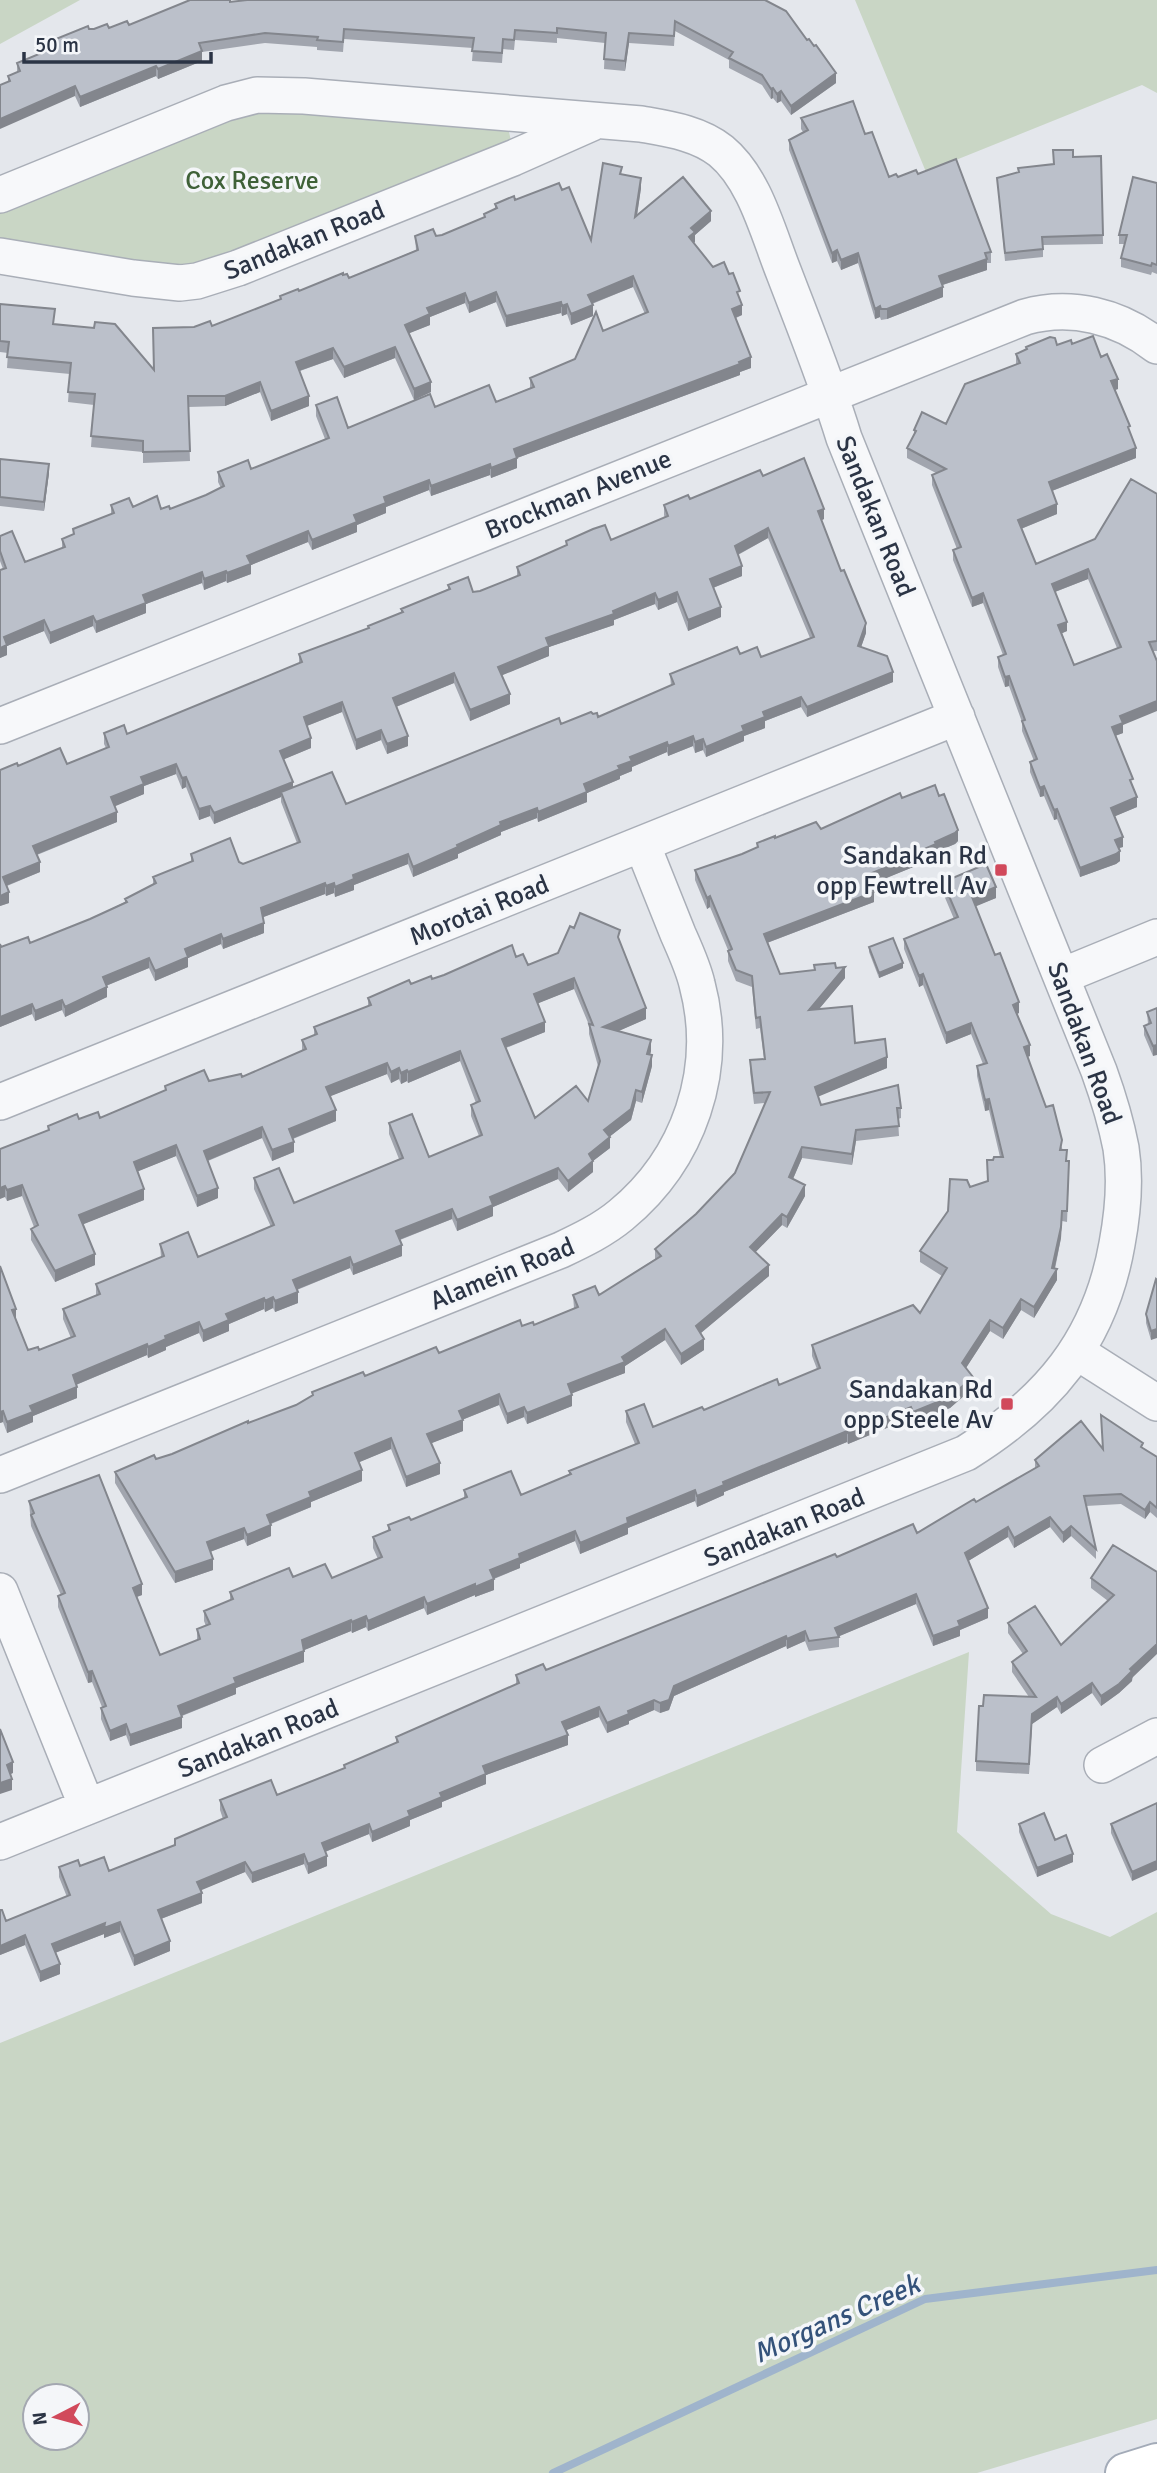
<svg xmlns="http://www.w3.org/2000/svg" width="1157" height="2473" font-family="Signika,sans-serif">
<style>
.green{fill:#c9d6c5;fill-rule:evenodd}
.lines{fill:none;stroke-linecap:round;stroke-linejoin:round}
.stream{stroke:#9fb4cc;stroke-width:8}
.minor-casing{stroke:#a9aeb7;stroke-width:38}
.major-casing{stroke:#a3abb8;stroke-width:42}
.minor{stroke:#f7f8fa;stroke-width:35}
.major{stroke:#fff;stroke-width:38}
.wall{fill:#a1a5ae;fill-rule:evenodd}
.shaded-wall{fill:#83868d}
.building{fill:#bbc0ca;stroke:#83868d;stroke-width:2;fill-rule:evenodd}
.poi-dot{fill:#d1495b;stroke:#f4f6f9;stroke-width:2.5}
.labels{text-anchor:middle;stroke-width:7;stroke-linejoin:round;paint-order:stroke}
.park-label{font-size:26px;fill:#3f6138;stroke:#f4f6f9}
.street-label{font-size:26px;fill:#2b3445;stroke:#f4f6f9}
.poi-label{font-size:26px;fill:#2b3445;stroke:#f4f6f9;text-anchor:end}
.water-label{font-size:28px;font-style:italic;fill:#34527a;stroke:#f4f6f9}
</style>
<rect width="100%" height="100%" fill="#e4e7ec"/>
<!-- green -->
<path class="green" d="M 0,0 L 80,0 L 0,44 Z
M 855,0 L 1157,0 L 1157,93 L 1142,85 L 926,172 Z
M 269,111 L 496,127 L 509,132 L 511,141 L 199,269 L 0,244 L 0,210 L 247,112 Z
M 969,1652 L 957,1832 L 1051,1914 L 1110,1937 L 1157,1912 L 1157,2419 L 977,2473 L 0,2473 L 0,2043 ZM 35,2396 L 77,2396 L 77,2438 L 35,2438 Z"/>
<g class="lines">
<!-- stream -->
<path class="stream" d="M 553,2473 L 925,2299 L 1157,2270"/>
<defs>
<path id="minor" d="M 0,195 L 226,103 L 257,95 L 304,96 L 641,124 C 669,129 698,133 721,151 C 755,179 768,233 784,273 C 805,328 827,382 844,438 L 1099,1071 C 1108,1096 1116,1122 1121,1148 C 1126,1180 1123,1212 1117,1244 C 1100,1341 1048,1402 966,1453 L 0,1842
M 0,256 L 133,278 L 180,283 L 197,281 L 238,268 L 513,158 L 592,123
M 0,726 L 1025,317 C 1071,304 1119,316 1157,346
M 1062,976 L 1157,937
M 0,1102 L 957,717
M 1077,1352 L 1157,1403
M 0,1475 L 561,1250 C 582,1240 603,1230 621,1215 C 689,1159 720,1070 697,984 C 693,967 685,950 678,934 C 666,904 654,874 642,844
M 0,1591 L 87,1807
M 1102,1765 L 1157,1736"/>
<path id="major" d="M 1125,2473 L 1157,2463"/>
</defs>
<!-- minor casing -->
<use href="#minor" class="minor-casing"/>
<!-- major casing -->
<use href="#major" class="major-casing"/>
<!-- minor -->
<use href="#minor" class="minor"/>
<!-- major -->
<use href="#major" class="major"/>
</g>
<!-- wall -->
<path class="wall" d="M 189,0 L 230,0 L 230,2 L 765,0 L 836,83 L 791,115 L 781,101 L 777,103 L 773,98 L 771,99 L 762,85 L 729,68 L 729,60 L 675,31 L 674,46 L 629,43 L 625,71 L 604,69 L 605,43 L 557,38 L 557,43 L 515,40 L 514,50 L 503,49 L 502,63 L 472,61 L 473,48 L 344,39 L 343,52 L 317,50 L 317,47 L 265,43 L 202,52 L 202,61 L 158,79 L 156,76 L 80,107 L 75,96 L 8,82 L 8,76 L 17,72 L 17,63 L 41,53 L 41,45 L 89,29 L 129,25 L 189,1 Z
M 801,118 L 865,134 L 889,177 L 918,174 L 991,252 L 991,263 L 987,263 L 987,270 L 943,285 L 943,297 L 887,319 L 881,320 L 880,317 L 875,319 L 858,263 L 841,270 L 837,261 L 832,263 L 789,150 L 789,140 L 803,132 L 801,129 Z
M 1101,156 L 1103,244 L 1043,245 L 1043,257 L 1005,261 L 997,178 L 1053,164 L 1073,157 Z
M 622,174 L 641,188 L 637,216 L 711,221 L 695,235 L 694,243 L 740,301 L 742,315 L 736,318 L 751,368 L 740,372 L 740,375 L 517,458 L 517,468 L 491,478 L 490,475 L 431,496 L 429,490 L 386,507 L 386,513 L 357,525 L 357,532 L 312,550 L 308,542 L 251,565 L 251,574 L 227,583 L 226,581 L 204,590 L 202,583 L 146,604 L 146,613 L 96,633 L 93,626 L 50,644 L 44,631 L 7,646 L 7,655 L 0,658 L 0,570 L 3,569 L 0,561 L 0,536 L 25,562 L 62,548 L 62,539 L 73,534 L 73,529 L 111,514 L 111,505 L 170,509 L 206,495 L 221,488 L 218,482 L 218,472 L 251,469 L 325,439 L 316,416 L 316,405 L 348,428 L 435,407 L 496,402 L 530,388 L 530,378 L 575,359 L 603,331 L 645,314 L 633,287 L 592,304 L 593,316 L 571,325 L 567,314 L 562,316 L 561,313 L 506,327 L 496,302 L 469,313 L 465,303 L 430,317 L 430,325 L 409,333 L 431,392 L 414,400 L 395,358 L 344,378 L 333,359 L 300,371 L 309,406 L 271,421 L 260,392 L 225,406 L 188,407 L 190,461 L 143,463 L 143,452 L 91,447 L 94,405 L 68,402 L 70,374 L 7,368 L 8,353 L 0,352 L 0,304 L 54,324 L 154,370 L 194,327 L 212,326 L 280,299 L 280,296 L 299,291 L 343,275 L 349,278 L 416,250 L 415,236 L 442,235 L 484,217 L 484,214 L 495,209 L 495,204 L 562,190 L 591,240 Z
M 1157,183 L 1157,274 L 1152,272 L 1151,275 L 1121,267 L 1121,258 L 1125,244 L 1119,244 L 1119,235 Z
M 1072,344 L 1101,357 L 1118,389 L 1115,390 L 1130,433 L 1136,458 L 1052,491 L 1057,514 L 1021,529 L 1036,564 L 1095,539 L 1157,494 L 1157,651 L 1153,651 L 1123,725 L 1123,733 L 1115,736 L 1133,787 L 1137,807 L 1115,816 L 1123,847 L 1119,848 L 1120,861 L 1116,864 L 1080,877 L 1057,819 L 1054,820 L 1044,796 L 1040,797 L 1030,772 L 1030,762 L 1034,761 L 1022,731 L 1022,722 L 1009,686 L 1005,687 L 998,667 L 998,657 L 1003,655 L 983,603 L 972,607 L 953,560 L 953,550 L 957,549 L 932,485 L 932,475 L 936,473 L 907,458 L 907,448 L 914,436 L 914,430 L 946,424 L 1016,365 L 1016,354 L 1057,345 ZM 1088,579 L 1117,648 L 1074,665 L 1062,633 L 1067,631 L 1055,592 Z
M 0,459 L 49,473 L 44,511 L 0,506 Z
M 763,476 L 824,519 L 821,520 L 866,633 L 861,647 L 893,682 L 807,717 L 801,707 L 765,721 L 765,728 L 744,736 L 744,741 L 706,757 L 703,750 L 695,753 L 693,746 L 668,756 L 667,752 L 632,767 L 632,771 L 620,776 L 620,779 L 587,793 L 587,802 L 538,822 L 537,818 L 501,832 L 501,835 L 458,854 L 458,858 L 413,877 L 408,864 L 354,885 L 354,890 L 335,897 L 334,893 L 326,896 L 325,894 L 263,917 L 264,933 L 223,949 L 221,944 L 188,958 L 188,967 L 155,981 L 149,968 L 106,986 L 107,997 L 65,1017 L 62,1010 L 35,1021 L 32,1014 L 0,1027 L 0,944 L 1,947 L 30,943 L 90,919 L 125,902 L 125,899 L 153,885 L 153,877 L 191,862 L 191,854 L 239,862 L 243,864 L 297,843 L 281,802 L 281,797 L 214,824 L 210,816 L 199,820 L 186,787 L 182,789 L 176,774 L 144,786 L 144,794 L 114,806 L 117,822 L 37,855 L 40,872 L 7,886 L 9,903 L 0,906 L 18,766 L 67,764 L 106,748 L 104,744 L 104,733 L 127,734 L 299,664 L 299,654 L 368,629 L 401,613 L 401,609 L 448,589 L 448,585 L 473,592 L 480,591 L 517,577 L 517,567 L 566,546 L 566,541 L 611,540 L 665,518 L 664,515 L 664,505 L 690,499 ZM 768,538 L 810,638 L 761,657 L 740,654 L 670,674 L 671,686 L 598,717 L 593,714 L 561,724 L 346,804 L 293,787 L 284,759 L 311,748 L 307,726 L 342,712 L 356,750 L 381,740 L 387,754 L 408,746 L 396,707 L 454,683 L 470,721 L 510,704 L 502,675 L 549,656 L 549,647 L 614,625 L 614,620 L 655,604 L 658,610 L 677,602 L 688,631 L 721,617 L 713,588 L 742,576 L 738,555 Z
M 902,798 L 958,841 L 955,844 L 936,852 L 936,855 L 923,860 L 923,863 L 871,884 L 874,902 L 767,943 L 780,974 L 836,968 L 845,978 L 819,1009 L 855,1043 L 887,1068 L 818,1096 L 821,1105 L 901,1108 L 901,1118 L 898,1119 L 899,1136 L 856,1141 L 852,1165 L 802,1158 L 793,1179 L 805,1196 L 787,1228 L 782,1225 L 755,1252 L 769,1276 L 701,1333 L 704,1350 L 681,1365 L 665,1340 L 625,1366 L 625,1373 L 571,1393 L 572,1406 L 527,1424 L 524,1417 L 507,1424 L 499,1405 L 462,1420 L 463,1431 L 431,1443 L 440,1474 L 406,1487 L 391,1449 L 359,1462 L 362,1481 L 311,1502 L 311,1507 L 271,1524 L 271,1536 L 247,1546 L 244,1539 L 210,1552 L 213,1570 L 175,1583 L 115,1483 L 115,1472 L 172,1454 L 296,1405 L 312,1396 L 312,1392 L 439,1353 L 522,1326 L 534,1325 L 574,1308 L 573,1295 L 599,1295 L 655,1259 L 655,1249 L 696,1214 L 735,1173 L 765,1103 L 754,1104 L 750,1071 L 750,1060 L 764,1059 L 760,1028 L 756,1029 L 752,987 L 736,981 L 728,961 L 728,950 L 710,907 L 707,909 L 695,880 L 695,870 L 742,854 L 757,847 L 757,843 L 821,829 Z
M 943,882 L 996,898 L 975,906 L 1019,1013 L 1017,1014 L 1030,1056 L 1027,1057 L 1067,1161 L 1069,1172 L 1067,1222 L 1062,1221 L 1061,1238 L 1055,1269 L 1057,1280 L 1034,1318 L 1021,1310 L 1003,1339 L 990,1331 L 966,1368 L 973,1388 L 950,1408 L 913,1423 L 911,1418 L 848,1444 L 847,1442 L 724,1492 L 724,1495 L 697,1507 L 695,1501 L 628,1528 L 628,1534 L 580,1554 L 575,1541 L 520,1564 L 520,1568 L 494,1579 L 494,1590 L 475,1597 L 475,1595 L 427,1615 L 424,1608 L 368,1631 L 366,1627 L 352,1633 L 351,1631 L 304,1650 L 304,1662 L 236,1688 L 236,1694 L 182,1716 L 182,1728 L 130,1746 L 126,1735 L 110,1741 L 101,1719 L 101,1708 L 102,1707 L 92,1682 L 88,1683 L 58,1607 L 58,1596 L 61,1595 L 31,1526 L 29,1501 L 142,1595 L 137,1597 L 160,1655 L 197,1640 L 197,1629 L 206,1626 L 204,1621 L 204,1611 L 230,1600 L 230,1592 L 293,1577 L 332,1578 L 378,1559 L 373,1548 L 373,1537 L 388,1531 L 388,1525 L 411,1520 L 464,1498 L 464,1490 L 521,1495 L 569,1475 L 569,1471 L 635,1444 L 626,1422 L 626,1411 L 653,1427 L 779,1385 L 817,1369 L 812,1356 L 812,1345 L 920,1313 L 942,1276 L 920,1262 L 920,1251 L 970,1187 L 987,1182 L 993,1160 L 1000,1157 L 989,1110 L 985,1111 L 977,1076 L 977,1066 L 983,1064 L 971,1034 L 946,1044 L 923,985 L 919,987 L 904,949 L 904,939 L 954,919 L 943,893 Z
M 574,928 L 620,941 L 620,943 L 646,1019 L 618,1031 L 651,1051 L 650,1055 L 652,1066 L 642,1103 L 636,1101 L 631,1120 L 609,1137 L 610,1148 L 593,1161 L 593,1172 L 568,1192 L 558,1179 L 493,1207 L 493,1216 L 457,1231 L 452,1219 L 400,1240 L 402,1256 L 353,1275 L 350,1268 L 297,1290 L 298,1303 L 275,1312 L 273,1308 L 265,1312 L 264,1309 L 229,1324 L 229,1331 L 203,1342 L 199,1333 L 166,1347 L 166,1350 L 148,1358 L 147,1355 L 76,1385 L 77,1398 L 33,1416 L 33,1422 L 7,1433 L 3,1422 L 0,1423 L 16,1320 L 28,1350 L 39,1350 L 71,1338 L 63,1319 L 63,1309 L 96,1295 L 96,1284 L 161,1257 L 160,1244 L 198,1257 L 271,1227 L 254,1189 L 254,1178 L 294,1203 L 399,1159 L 389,1134 L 389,1123 L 429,1157 L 479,1136 L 471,1116 L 471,1105 L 476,1103 L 460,1061 L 408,1083 L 407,1081 L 401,1084 L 399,1079 L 391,1083 L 387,1074 L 330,1096 L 336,1121 L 293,1139 L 294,1152 L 272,1161 L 262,1138 L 208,1161 L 218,1198 L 197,1207 L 176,1156 L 138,1171 L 144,1200 L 83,1224 L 95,1265 L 55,1282 L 31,1240 L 31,1229 L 34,1227 L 22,1196 L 7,1201 L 5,1197 L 0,1149 L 48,1131 L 48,1126 L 79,1119 L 100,1118 L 165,1091 L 165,1086 L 242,1077 L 302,1051 L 302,1040 L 314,1035 L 314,1027 L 368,1006 L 368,998 L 411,984 L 516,957 L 528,965 L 558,953 ZM 574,989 L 589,1025 L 589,1034 L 598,1066 L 588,1101 L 535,1118 L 506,1048 L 545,1032 L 538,1003 Z
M 869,947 L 903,968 L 879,978 L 869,952 Z
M 1157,1008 L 1153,1056 L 1144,1035 L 1144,1026 L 1148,1024 L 1147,1012 Z
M 1157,1280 L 1151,1340 L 1146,1323 L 1146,1314 Z
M 1102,1448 L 1143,1448 L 1157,1457 L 1157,1518 L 1150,1512 L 1145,1519 L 1121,1504 L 1086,1506 L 1096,1549 L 1096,1559 L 1071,1536 L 1063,1543 L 1050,1527 L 1014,1548 L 1008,1537 L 968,1561 L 988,1618 L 960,1630 L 960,1636 L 933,1646 L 916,1604 L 839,1636 L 839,1647 L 809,1651 L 805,1641 L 787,1649 L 786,1646 L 674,1696 L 669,1710 L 660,1713 L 654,1710 L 629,1721 L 629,1724 L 607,1733 L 599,1717 L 566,1730 L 568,1745 L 486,1775 L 486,1784 L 442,1802 L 442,1807 L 410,1820 L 410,1826 L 372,1842 L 369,1834 L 325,1852 L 327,1866 L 308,1874 L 304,1864 L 252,1883 L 245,1872 L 200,1890 L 202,1903 L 161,1919 L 170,1951 L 134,1966 L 120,1932 L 104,1938 L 104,1934 L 55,1953 L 60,1974 L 40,1982 L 25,1945 L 0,1955 L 0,1910 L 6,1921 L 67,1897 L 59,1877 L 59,1867 L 80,1866 L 109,1871 L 175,1845 L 175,1839 L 223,1819 L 220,1810 L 220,1800 L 277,1795 L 344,1769 L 344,1765 L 396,1743 L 396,1737 L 516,1684 L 516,1675 L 546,1670 L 837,1557 L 917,1533 L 976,1502 L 1035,1468 L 1035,1460 Z
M 1157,1572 L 1132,1681 L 1119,1693 L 1101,1706 L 1092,1693 L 1061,1714 L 1057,1707 L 1032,1724 L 1029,1774 L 976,1771 L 976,1761 L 983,1706 L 1029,1697 L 1012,1672 L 1012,1662 L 1023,1654 L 1008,1633 L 1008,1623 L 1061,1645 L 1108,1601 L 1091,1588 L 1091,1578 Z
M 1157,1803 L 1132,1881 L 1111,1833 L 1111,1824 Z
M 1019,1824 L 1055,1840 L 1073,1862 L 1037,1877 L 1019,1832 Z"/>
<!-- shaded-wall -->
<path class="shaded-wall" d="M 629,33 L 629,43 L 625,71 L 625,61 Z
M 202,51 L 202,61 L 158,79 L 158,69 Z
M 156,66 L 156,76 L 80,107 L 80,97 Z
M 836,73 L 836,83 L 791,115 L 791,106 Z
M 75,86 L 75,96 L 0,129 L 0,119 Z
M 773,88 L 773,98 L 771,99 L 771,89 Z
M 781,91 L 781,101 L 777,103 L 777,94 Z
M 641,178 L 641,188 L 635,228 L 635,217 Z
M 711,211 L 711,221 L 695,235 L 695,242 L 689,248 L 689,237 L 691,228 Z
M 837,250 L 837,261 L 832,263 L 832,253 Z
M 858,253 L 858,263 L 841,270 L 841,260 Z
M 987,259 L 987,270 L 939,286 L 939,276 Z
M 633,276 L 633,287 L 588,305 L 588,295 Z
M 943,287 L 943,297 L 887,319 L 887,309 Z
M 496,292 L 496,302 L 469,313 L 469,303 Z
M 465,293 L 465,303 L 430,317 L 430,325 L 405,335 L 405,325 L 427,308 Z
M 561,302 L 561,313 L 506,327 L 506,316 Z
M 567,304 L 567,314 L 562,316 L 562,306 Z
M 593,305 L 593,316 L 571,325 L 571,314 Z
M 742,305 L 742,315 L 732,319 L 732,309 Z
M 880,306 L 880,317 L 875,319 L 875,309 Z
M 395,347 L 395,358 L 344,378 L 344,367 Z
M 333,348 L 333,359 L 296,372 L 296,362 Z
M 751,357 L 751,368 L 740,372 L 740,375 L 517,458 L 517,468 L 491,478 L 491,468 L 514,449 Z
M 1118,379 L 1118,389 L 1111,391 L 1111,381 Z
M 260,382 L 260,392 L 225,406 L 225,396 Z
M 431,382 L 431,392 L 414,400 L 414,389 Z
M 309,396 L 309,406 L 271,421 L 271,411 Z
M 1136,448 L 1136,458 L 1049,492 L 1049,482 Z
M 49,464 L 49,473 L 44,511 L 44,502 Z
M 490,464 L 490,475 L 431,496 L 431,486 Z
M 429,480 L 429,490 L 386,507 L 386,513 L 357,525 L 357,532 L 312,550 L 312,540 L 384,497 Z
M 1057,504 L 1057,514 L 1018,530 L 1018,520 Z
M 824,509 L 824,519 L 818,522 L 818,511 Z
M 768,528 L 768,538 L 735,556 L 735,546 Z
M 308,531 L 308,542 L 251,565 L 251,574 L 227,583 L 227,573 L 247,556 Z
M 742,566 L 742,576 L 710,589 L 710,579 Z
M 1088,569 L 1088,579 L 1052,593 L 1052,584 Z
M 226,571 L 226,581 L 204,590 L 204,579 Z
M 202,572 L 202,583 L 146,604 L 146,613 L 96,633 L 96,622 L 143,595 Z
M 677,592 L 677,602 L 658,610 L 658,600 Z
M 655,593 L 655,604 L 614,620 L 614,625 L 549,647 L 549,656 L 498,677 L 498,667 L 546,638 Z
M 983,593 L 983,603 L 972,607 L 972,598 Z
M 721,607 L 721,617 L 688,631 L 688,620 Z
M 93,616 L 93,626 L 50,644 L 50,633 Z
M 44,620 L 44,631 L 7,646 L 7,655 L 0,658 L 0,648 L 4,637 Z
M 1067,622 L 1067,631 L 1058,635 L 1058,625 Z
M 866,623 L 866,633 L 858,656 L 858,646 Z
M 893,672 L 893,682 L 807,717 L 807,707 Z
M 454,673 L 454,683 L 393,708 L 393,698 Z
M 1009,676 L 1009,686 L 1005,687 L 1005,677 Z
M 510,694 L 510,704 L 470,721 L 470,710 Z
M 801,697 L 801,707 L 765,721 L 765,728 L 744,736 L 744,741 L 706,757 L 706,747 L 742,726 L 763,712 Z
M 1157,701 L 1157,711 L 1123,725 L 1123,733 L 1112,737 L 1112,727 L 1120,716 Z
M 342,702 L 342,712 L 304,727 L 304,717 Z
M 381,730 L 381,740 L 356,750 L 356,740 Z
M 408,736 L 408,746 L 387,754 L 387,744 Z
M 693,736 L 693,746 L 668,756 L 668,746 Z
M 311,738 L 311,748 L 280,761 L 280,751 Z
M 703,739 L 703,750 L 695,753 L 695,742 Z
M 667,742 L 667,752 L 632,767 L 632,771 L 620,776 L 620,779 L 587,793 L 587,802 L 538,822 L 538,812 L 584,784 L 618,766 L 630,757 Z
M 176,764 L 176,774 L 144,786 L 144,794 L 111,808 L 111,797 L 141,777 Z
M 186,777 L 186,787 L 182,789 L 182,778 Z
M 293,782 L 293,792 L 281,792 L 281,797 L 214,824 L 214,813 Z
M 1044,786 L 1044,796 L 1040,797 L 1040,788 Z
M 1137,797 L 1137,807 L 1111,818 L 1111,808 Z
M 210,806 L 210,816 L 199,820 L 199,809 Z
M 537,808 L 537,818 L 501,832 L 501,835 L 458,854 L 458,858 L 413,877 L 413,867 L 500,822 Z
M 1057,809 L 1057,819 L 1054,820 L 1054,810 Z
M 117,812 L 117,822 L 33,856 L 33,846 Z
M 958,830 L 958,841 L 955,844 L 936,852 L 936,855 L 923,860 L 923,863 L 867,886 L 867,875 L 922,850 L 935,842 Z
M 1123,837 L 1123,847 L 1115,849 L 1115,840 Z
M 1120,851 L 1120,861 L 1116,864 L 1080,877 L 1080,868 Z
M 408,854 L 408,864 L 354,885 L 354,890 L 335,897 L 335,887 L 353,875 Z
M 40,862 L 40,872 L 3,887 L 3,877 Z
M 325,883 L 325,894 L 261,918 L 261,908 Z
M 334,883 L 334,893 L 326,896 L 326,886 Z
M 996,887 L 996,898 L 972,908 L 972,897 Z
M 9,892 L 9,903 L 0,906 L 0,896 Z
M 874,892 L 874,902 L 764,944 L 764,934 Z
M 710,896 L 710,907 L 707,909 L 707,898 Z
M 264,923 L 264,933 L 223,949 L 223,939 Z
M 221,934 L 221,944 L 188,958 L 188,967 L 155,981 L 155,971 L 185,949 Z
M 149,958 L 149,968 L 103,987 L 103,977 Z
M 903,963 L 903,968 L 879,978 L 879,973 Z
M 845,967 L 845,978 L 809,1021 L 809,1010 Z
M 923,974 L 923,985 L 919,987 L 919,976 Z
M 574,978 L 574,989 L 534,1005 L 534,994 Z
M 107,987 L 107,997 L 65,1017 L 65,1007 Z
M 62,1000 L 62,1010 L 35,1021 L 35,1011 Z
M 1019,1002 L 1019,1013 L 1013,1015 L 1013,1005 Z
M 32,1004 L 32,1014 L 0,1027 L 0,1017 Z
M 646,1008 L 646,1019 L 603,1038 L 603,1027 Z
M 545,1022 L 545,1032 L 502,1049 L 502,1039 Z
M 971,1023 L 971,1034 L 946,1044 L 946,1033 Z
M 651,1040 L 651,1051 L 647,1065 L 647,1054 Z
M 1030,1045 L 1030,1056 L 1024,1058 L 1024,1047 Z
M 1157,1045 L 1157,1055 L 1153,1056 L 1153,1046 Z
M 460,1051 L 460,1061 L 408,1083 L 408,1072 Z
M 652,1055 L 652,1066 L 642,1103 L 642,1092 Z
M 887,1057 L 887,1068 L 815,1098 L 815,1087 Z
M 387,1063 L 387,1074 L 326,1098 L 326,1087 Z
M 399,1068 L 399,1079 L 391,1083 L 391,1072 Z
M 407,1070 L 407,1081 L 401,1084 L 401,1073 Z
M 636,1090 L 636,1101 L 631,1120 L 604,1141 L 604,1130 Z
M 989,1099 L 989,1110 L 985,1111 L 985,1100 Z
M 336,1110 L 336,1121 L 289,1140 L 289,1129 Z
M 262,1127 L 262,1138 L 204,1162 L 204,1151 Z
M 856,1130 L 856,1141 L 852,1165 L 852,1154 Z
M 610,1137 L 610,1148 L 593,1161 L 593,1172 L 568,1192 L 568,1181 L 589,1154 Z
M 294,1142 L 294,1152 L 272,1161 L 272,1150 Z
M 176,1145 L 176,1156 L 134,1173 L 134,1162 Z
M 802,1147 L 802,1158 L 789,1188 L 789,1177 Z
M 558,1168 L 558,1179 L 493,1207 L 493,1216 L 457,1231 L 457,1220 L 490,1197 Z
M 22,1185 L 22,1196 L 7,1201 L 7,1190 Z
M 805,1185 L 805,1196 L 787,1228 L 787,1217 Z
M 5,1186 L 5,1197 L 0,1199 L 0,1188 Z
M 218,1188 L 218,1198 L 197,1207 L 197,1196 Z
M 144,1189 L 144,1200 L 79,1226 L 79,1215 Z
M 452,1209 L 452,1219 L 396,1241 L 396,1231 Z
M 1062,1211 L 1061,1238 L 1053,1276 L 1057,1269 L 1057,1280 L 1034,1318 L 1034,1307 L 1052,1268 Z
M 782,1214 L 782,1225 L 750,1258 L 750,1247 Z
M 402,1245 L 402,1256 L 353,1275 L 353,1265 Z
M 95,1254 L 95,1265 L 55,1282 L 55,1271 Z
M 350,1257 L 350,1268 L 293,1291 L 293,1280 Z
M 769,1265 L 769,1276 L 696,1337 L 696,1326 Z
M 298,1292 L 298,1303 L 275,1312 L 275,1301 Z
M 273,1297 L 273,1308 L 265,1312 L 265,1301 Z
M 264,1298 L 264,1309 L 229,1324 L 229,1331 L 203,1342 L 203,1331 L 226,1314 Z
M 1021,1299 L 1021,1310 L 1003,1339 L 1003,1328 Z
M 16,1309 L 16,1320 L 12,1310 Z
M 990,1320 L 990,1331 L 962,1374 L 962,1363 Z
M 199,1322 L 199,1333 L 166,1347 L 166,1350 L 148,1358 L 148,1347 L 165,1336 Z
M 665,1329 L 665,1340 L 625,1366 L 625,1373 L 568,1395 L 568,1384 L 622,1357 Z
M 1157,1329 L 1157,1338 L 1151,1340 L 1151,1331 Z
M 704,1339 L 704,1350 L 681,1365 L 681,1354 Z
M 147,1344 L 147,1355 L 73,1386 L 73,1375 Z
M 973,1377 L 973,1388 L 950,1408 L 913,1423 L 913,1412 Z
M 77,1387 L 77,1398 L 33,1416 L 33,1422 L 7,1433 L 7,1422 L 30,1406 Z
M 499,1394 L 499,1405 L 459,1421 L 459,1411 Z
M 572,1395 L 572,1406 L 527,1424 L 527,1413 Z
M 524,1407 L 524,1417 L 507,1424 L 507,1414 Z
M 911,1407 L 911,1418 L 848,1444 L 848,1433 Z
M 3,1411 L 3,1422 L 0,1423 L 0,1412 Z
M 463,1420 L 463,1431 L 427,1445 L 427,1434 Z
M 847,1431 L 847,1442 L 724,1492 L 724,1495 L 697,1507 L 697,1496 L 723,1482 Z
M 391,1438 L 391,1449 L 355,1464 L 355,1453 Z
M 440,1463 L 440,1474 L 406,1487 L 406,1477 Z
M 362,1470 L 362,1481 L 311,1502 L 311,1507 L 267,1525 L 267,1515 L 309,1492 Z
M 695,1490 L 695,1501 L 628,1528 L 628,1534 L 580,1554 L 580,1543 L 627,1518 Z
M 1150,1502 L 1150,1512 L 1145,1519 L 1145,1510 Z
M 1050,1517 L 1050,1527 L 1014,1548 L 1014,1538 Z
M 271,1525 L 271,1536 L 247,1546 L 247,1535 Z
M 1071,1526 L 1071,1536 L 1063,1543 L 1063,1533 Z
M 1008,1527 L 1008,1537 L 965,1563 L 965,1553 Z
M 244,1528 L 244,1539 L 207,1553 L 207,1542 Z
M 575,1531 L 575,1541 L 520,1564 L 520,1568 L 490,1580 L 490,1570 L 519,1554 Z
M 213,1559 L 213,1570 L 175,1583 L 175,1572 Z
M 494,1579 L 494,1590 L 475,1597 L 475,1587 Z
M 142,1584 L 142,1595 L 133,1598 L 133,1588 Z
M 475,1584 L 475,1595 L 427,1615 L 427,1604 Z
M 916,1594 L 916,1604 L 835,1638 L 835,1628 Z
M 424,1597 L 424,1608 L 368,1631 L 368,1621 Z
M 988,1608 L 988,1618 L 960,1630 L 960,1636 L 933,1646 L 933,1636 L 958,1621 Z
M 366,1616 L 366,1627 L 352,1633 L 352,1622 Z
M 351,1620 L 351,1631 L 302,1651 L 302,1640 Z
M 805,1631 L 805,1641 L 787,1649 L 787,1639 Z
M 786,1636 L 786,1646 L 674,1696 L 669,1710 L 660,1713 L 660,1703 L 674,1686 Z
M 1157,1644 L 1157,1654 L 1132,1678 L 1132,1681 L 1119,1693 L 1101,1706 L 1101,1696 Z
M 304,1651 L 304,1662 L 236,1688 L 236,1694 L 178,1717 L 178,1706 L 234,1678 Z
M 92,1671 L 92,1682 L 88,1683 L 88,1672 Z
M 1092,1683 L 1092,1693 L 1061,1714 L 1061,1704 Z
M 1057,1697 L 1057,1707 L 1032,1724 L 1029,1774 L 1032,1714 Z
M 654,1700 L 654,1710 L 629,1721 L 629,1724 L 607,1733 L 607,1723 L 628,1711 Z
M 599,1707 L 599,1717 L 562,1732 L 562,1722 Z
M 182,1717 L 182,1728 L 130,1746 L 130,1735 Z
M 126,1724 L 126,1735 L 110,1741 L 110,1731 Z
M 568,1735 L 568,1745 L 486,1775 L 486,1784 L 442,1802 L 442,1807 L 410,1820 L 410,1826 L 372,1842 L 372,1832 L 440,1793 L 483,1766 Z
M 13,1762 L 13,1773 L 7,1776 L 7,1765 Z
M 12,1779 L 12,1790 L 0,1794 L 0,1783 Z
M 369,1824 L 369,1834 L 322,1853 L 322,1843 Z
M 304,1854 L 304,1864 L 252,1883 L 252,1873 Z
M 1073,1854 L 1073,1862 L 1037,1877 L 1037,1868 Z
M 327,1856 L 327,1866 L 308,1874 L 308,1864 Z
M 1157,1861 L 1157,1870 L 1132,1881 L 1132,1872 Z
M 245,1862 L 245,1872 L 197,1892 L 197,1882 Z
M 202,1893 L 202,1903 L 158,1920 L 158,1910 Z
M 120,1922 L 120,1932 L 104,1938 L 104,1934 L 52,1954 L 52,1944 L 105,1923 Z
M 25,1935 L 25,1945 L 0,1955 L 0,1946 Z
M 170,1941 L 170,1951 L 134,1966 L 134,1956 Z
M 60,1964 L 60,1974 L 40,1982 L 40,1972 Z"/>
<!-- building -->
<path class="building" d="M 190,0 L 230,0 L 230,2 L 247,0 L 765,0 L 786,11 L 807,40 L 809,39 L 814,46 L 816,45 L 836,73 L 791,106 L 781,91 L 777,94 L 773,88 L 771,89 L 762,75 L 729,58 L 733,52 L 675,21 L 674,36 L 629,33 L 625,61 L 604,59 L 606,33 L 557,28 L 557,33 L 515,30 L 514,40 L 503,39 L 502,53 L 472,51 L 474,38 L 344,29 L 343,42 L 317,40 L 318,37 L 265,33 L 199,43 L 202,51 L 158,69 L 156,66 L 80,97 L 75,86 L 0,119 L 0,85 L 10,81 L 8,76 L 20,71 L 17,63 L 44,52 L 41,45 L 88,26 L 89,29 L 94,29 L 107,24 L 109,28 L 127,21 L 129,25 Z
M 853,101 L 865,134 L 872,132 L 889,177 L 896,174 L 898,177 L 916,170 L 918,174 L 956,159 L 991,252 L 985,253 L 987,259 L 939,276 L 943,287 L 887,309 L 881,309 L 880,306 L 875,309 L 858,253 L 841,260 L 837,250 L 832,253 L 789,140 L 808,130 L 801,118 Z
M 1053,150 L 1073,150 L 1073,157 L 1101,156 L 1103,235 L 1042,237 L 1043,249 L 1005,253 L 997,178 L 1019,172 L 1018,168 L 1054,164 Z
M 603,163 L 622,167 L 620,174 L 641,178 L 635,217 L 683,177 L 711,211 L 691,228 L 695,232 L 689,237 L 713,267 L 724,262 L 729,274 L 733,273 L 740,291 L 737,292 L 742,305 L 732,309 L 751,357 L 739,362 L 740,364 L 514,449 L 517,458 L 491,468 L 490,464 L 431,486 L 429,480 L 384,497 L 386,503 L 354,515 L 357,522 L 312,540 L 308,531 L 247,556 L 251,564 L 227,573 L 226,571 L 204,579 L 202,572 L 143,595 L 146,603 L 96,622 L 93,616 L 50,633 L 44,620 L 4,637 L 7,645 L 0,648 L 0,570 L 6,568 L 0,551 L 0,536 L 12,531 L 25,562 L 65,547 L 62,539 L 74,534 L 73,529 L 114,513 L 111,505 L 129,498 L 133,507 L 157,496 L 161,509 L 169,506 L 170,509 L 206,495 L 224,486 L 218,472 L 248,460 L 251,469 L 329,438 L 316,405 L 337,397 L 348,428 L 430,394 L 435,407 L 489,385 L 496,402 L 534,387 L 530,378 L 575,359 L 596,312 L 603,331 L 648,312 L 633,276 L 588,295 L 593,305 L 571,314 L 567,304 L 562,306 L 561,302 L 506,316 L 496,292 L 469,303 L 465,293 L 427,308 L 430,314 L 405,325 L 431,382 L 414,389 L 395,347 L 344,367 L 333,348 L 296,362 L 309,396 L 271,411 L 260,382 L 225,396 L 188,396 L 190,451 L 143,452 L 143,441 L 91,436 L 95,394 L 68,392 L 71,363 L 7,357 L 9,342 L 0,341 L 0,304 L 55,309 L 53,324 L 94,328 L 95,322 L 115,324 L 154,370 L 153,328 L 194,327 L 210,321 L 212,326 L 281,299 L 280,296 L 298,289 L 299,291 L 343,273 L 343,275 L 347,274 L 349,278 L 418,250 L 415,236 L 433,229 L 436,236 L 442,235 L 485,217 L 484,214 L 497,208 L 495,204 L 514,196 L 515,200 L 559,183 L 562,190 L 569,187 L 591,240 Z
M 1133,177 L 1157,183 L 1157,265 L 1152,263 L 1151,266 L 1121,258 L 1127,235 L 1119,235 Z
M 1093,336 L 1101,357 L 1107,354 L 1118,379 L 1111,381 L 1130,426 L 1128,427 L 1136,448 L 1049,482 L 1057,504 L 1018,520 L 1036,564 L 1095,539 L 1131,479 L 1157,494 L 1157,641 L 1149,642 L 1157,661 L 1157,701 L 1120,716 L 1123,723 L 1112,727 L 1133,779 L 1130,780 L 1137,797 L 1111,808 L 1123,837 L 1115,840 L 1120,851 L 1116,854 L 1080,868 L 1057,809 L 1054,810 L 1044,786 L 1040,788 L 1030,762 L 1037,759 L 1022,721 L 1025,720 L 1009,676 L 1005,677 L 998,657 L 1006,654 L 983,593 L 972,598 L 953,550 L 961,547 L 932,475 L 946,469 L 907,448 L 916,431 L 914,430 L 922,412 L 946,424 L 965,384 L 1020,363 L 1016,354 L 1027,349 L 1026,347 L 1050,337 L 1055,338 L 1057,345 L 1071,340 L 1072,344 ZM 1088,569 L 1121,647 L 1074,665 L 1058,625 L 1067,622 L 1052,584 Z
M 804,458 L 824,509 L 818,511 L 841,571 L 844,570 L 866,623 L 858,646 L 887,656 L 893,672 L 807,707 L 801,697 L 763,712 L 765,717 L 742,726 L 744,731 L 706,747 L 703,739 L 695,742 L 693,736 L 668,746 L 667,742 L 630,757 L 632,761 L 618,766 L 620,769 L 584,784 L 587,792 L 538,812 L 537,808 L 500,822 L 501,825 L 457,845 L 458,847 L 413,867 L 408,854 L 353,875 L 354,879 L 335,887 L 334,883 L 326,886 L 325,883 L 261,908 L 264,923 L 223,939 L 221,934 L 185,949 L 188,957 L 155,971 L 149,958 L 103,977 L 107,987 L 65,1007 L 62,1000 L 35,1011 L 32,1004 L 0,1017 L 0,944 L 1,947 L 28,937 L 30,943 L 90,919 L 127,902 L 125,899 L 156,883 L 153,877 L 193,861 L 191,854 L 230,838 L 239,862 L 243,864 L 300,842 L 281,792 L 332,772 L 346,804 L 559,718 L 561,724 L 591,712 L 593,714 L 597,713 L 598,717 L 674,684 L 670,674 L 737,647 L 740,654 L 757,647 L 761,657 L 814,637 L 768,528 L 735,546 L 742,566 L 710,579 L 721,607 L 688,620 L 677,592 L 658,600 L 655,593 L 613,611 L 614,614 L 546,638 L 549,646 L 498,667 L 510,694 L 470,710 L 454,673 L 393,698 L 408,736 L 387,744 L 381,730 L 356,740 L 342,702 L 304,717 L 311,738 L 280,751 L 293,782 L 214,813 L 210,806 L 199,809 L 186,777 L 182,778 L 176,764 L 141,777 L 144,784 L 111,797 L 117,812 L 33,846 L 40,862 L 3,877 L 9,892 L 0,896 L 0,770 L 17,763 L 18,766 L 60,748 L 67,764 L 109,747 L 104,733 L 124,725 L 127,734 L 302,662 L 299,654 L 369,628 L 368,626 L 403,612 L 401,609 L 450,589 L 448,585 L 468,577 L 473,592 L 480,591 L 520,575 L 517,567 L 567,545 L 566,541 L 593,529 L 605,525 L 611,540 L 668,516 L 664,505 L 688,495 L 690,499 L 760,470 L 763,476 Z
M 0,459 L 49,464 L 44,502 L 0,497 Z
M 935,785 L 939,796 L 944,794 L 958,830 L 955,833 L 935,842 L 936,844 L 922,850 L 923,852 L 867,875 L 874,892 L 764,934 L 780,974 L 815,970 L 814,965 L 835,963 L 836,968 L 845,967 L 809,1010 L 852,1006 L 855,1043 L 885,1039 L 887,1057 L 815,1087 L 821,1105 L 898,1085 L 901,1108 L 897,1108 L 899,1126 L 856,1130 L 852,1154 L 802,1147 L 789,1177 L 805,1185 L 787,1217 L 782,1214 L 750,1247 L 769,1265 L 696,1326 L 704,1339 L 681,1354 L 665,1329 L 622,1357 L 625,1362 L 568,1384 L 572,1395 L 527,1413 L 524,1407 L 507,1414 L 499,1394 L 459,1411 L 463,1420 L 427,1434 L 440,1463 L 406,1477 L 391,1438 L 355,1453 L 362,1470 L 309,1492 L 311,1497 L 267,1515 L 271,1525 L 247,1535 L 244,1528 L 207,1542 L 213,1559 L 175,1572 L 115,1472 L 154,1455 L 156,1459 L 172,1454 L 248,1421 L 248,1423 L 296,1405 L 313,1395 L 312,1392 L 363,1372 L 365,1376 L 436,1347 L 439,1353 L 520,1320 L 522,1326 L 533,1322 L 534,1325 L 578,1307 L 573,1295 L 595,1286 L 599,1295 L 661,1256 L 655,1249 L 696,1214 L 735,1173 L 770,1092 L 754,1093 L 750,1060 L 765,1059 L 760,1017 L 756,1018 L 752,976 L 736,970 L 728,951 L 732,949 L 710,896 L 707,898 L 695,870 L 742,854 L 758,847 L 757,843 L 775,836 L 775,838 L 816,822 L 821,829 L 900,793 L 902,798 Z
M 986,864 L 996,887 L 972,897 L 995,955 L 1000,953 L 1019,1002 L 1013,1005 L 1030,1045 L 1024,1047 L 1046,1107 L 1053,1105 L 1062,1140 L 1060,1150 L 1067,1150 L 1066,1161 L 1069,1161 L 1067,1211 L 1062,1211 L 1061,1227 L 1052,1268 L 1057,1269 L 1034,1307 L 1021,1299 L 1003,1328 L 990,1320 L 962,1363 L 973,1377 L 950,1397 L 913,1412 L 911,1407 L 848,1433 L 847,1431 L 723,1482 L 724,1485 L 697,1496 L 695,1490 L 627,1518 L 628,1523 L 580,1543 L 575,1531 L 519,1554 L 520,1558 L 490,1570 L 494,1579 L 475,1587 L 475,1584 L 427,1604 L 424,1597 L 368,1621 L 366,1616 L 352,1622 L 351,1620 L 302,1640 L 304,1651 L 234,1678 L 236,1683 L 178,1706 L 182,1717 L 130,1735 L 126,1724 L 110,1731 L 101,1708 L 106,1706 L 92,1671 L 88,1672 L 58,1596 L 65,1593 L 31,1515 L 34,1513 L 29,1501 L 99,1475 L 142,1584 L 133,1588 L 160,1655 L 200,1639 L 197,1629 L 210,1624 L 204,1611 L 233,1599 L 230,1592 L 289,1568 L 293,1577 L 325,1564 L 332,1578 L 382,1557 L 373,1537 L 390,1530 L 388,1525 L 409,1517 L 411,1520 L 467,1497 L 464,1490 L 511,1471 L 521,1495 L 571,1474 L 569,1471 L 639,1443 L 626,1411 L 644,1404 L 653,1427 L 702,1407 L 704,1410 L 777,1379 L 779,1385 L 820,1368 L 812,1345 L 913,1305 L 920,1313 L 947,1268 L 920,1251 L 948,1211 L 950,1179 L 967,1180 L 970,1187 L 988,1181 L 987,1160 L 993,1160 L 994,1157 L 1003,1157 L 989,1099 L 985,1100 L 977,1066 L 987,1063 L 971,1023 L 946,1033 L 923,974 L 919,976 L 904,939 L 958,917 L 943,882 Z
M 580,913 L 620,930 L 618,937 L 646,1008 L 603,1027 L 651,1040 L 647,1054 L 652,1055 L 642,1092 L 636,1090 L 631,1109 L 604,1130 L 610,1137 L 589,1154 L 593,1161 L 568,1181 L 558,1168 L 490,1197 L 493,1205 L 457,1220 L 452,1209 L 396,1231 L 402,1245 L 353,1265 L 350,1257 L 293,1280 L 298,1292 L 275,1301 L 273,1297 L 265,1301 L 264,1298 L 226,1314 L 229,1320 L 203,1331 L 199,1322 L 165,1336 L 166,1339 L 148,1347 L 147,1344 L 73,1375 L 77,1387 L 30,1406 L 33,1412 L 7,1422 L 3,1411 L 0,1412 L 0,1266 L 16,1309 L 12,1310 L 28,1350 L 38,1347 L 39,1350 L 75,1336 L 63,1309 L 100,1294 L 96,1284 L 164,1256 L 160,1244 L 188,1232 L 198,1257 L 274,1225 L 254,1178 L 279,1168 L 294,1203 L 403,1158 L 389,1123 L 412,1114 L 429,1157 L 482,1135 L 471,1105 L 480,1101 L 460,1051 L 408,1072 L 407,1070 L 401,1073 L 399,1068 L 391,1072 L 387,1063 L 326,1087 L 336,1110 L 289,1129 L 294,1142 L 272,1150 L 262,1127 L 204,1151 L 218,1188 L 197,1196 L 176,1145 L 134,1162 L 144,1189 L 79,1215 L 95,1254 L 55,1271 L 31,1229 L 38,1225 L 22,1185 L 7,1190 L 5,1186 L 0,1188 L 0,1149 L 49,1130 L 48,1126 L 77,1114 L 79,1119 L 98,1112 L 100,1118 L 166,1090 L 165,1086 L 204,1070 L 209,1081 L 241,1074 L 242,1077 L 306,1049 L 302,1040 L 317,1034 L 314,1027 L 371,1005 L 368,998 L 409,980 L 411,984 L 431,976 L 432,979 L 444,975 L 512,945 L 516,957 L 523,954 L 528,965 L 558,953 L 570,926 L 574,928 ZM 574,978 L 593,1025 L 589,1024 L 600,1061 L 588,1101 L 576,1086 L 535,1118 L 502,1039 L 545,1022 L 534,994 Z
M 893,938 L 903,963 L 879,973 L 869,947 Z
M 1157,1008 L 1157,1045 L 1153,1046 L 1144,1026 L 1151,1023 L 1147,1012 Z
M 1156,1279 L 1157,1280 L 1157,1329 L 1151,1331 L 1146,1314 Z
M 1101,1415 L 1143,1443 L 1141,1447 L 1157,1457 L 1157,1508 L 1150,1502 L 1145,1510 L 1121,1494 L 1084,1496 L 1096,1549 L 1071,1526 L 1063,1533 L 1050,1517 L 1014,1538 L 1008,1527 L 965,1553 L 988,1608 L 958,1621 L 960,1626 L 933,1636 L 916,1594 L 835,1628 L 839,1637 L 809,1641 L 805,1631 L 787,1639 L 786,1636 L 674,1686 L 669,1700 L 660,1703 L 654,1700 L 628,1711 L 629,1714 L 607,1723 L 599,1707 L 562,1722 L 568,1735 L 483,1766 L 486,1774 L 440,1793 L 442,1797 L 408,1811 L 410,1816 L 372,1832 L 369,1824 L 322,1843 L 327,1856 L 308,1864 L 304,1854 L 252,1873 L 245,1862 L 197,1882 L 202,1893 L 158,1910 L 170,1941 L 134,1956 L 120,1922 L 104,1928 L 105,1923 L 52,1944 L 60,1964 L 40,1972 L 25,1935 L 0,1946 L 0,1910 L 2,1910 L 6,1921 L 70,1895 L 59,1867 L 78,1860 L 80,1866 L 104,1857 L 109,1871 L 175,1845 L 175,1839 L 227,1817 L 220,1800 L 271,1780 L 277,1795 L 345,1768 L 344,1765 L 398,1742 L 396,1737 L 519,1683 L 516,1675 L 543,1664 L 546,1670 L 835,1554 L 837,1557 L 913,1524 L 917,1533 L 974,1499 L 976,1502 L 1039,1466 L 1035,1460 L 1081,1421 L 1103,1449 Z
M 1113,1545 L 1157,1572 L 1157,1644 L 1130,1669 L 1132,1671 L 1119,1684 L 1101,1696 L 1092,1683 L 1061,1704 L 1057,1697 L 1032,1714 L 1029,1764 L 976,1761 L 979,1706 L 983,1706 L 984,1695 L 1036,1697 L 1012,1662 L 1027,1651 L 1008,1623 L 1035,1606 L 1061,1645 L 1114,1595 L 1091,1578 Z
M 0,1729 L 13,1762 L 7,1765 L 12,1779 L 0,1783 Z
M 1157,1803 L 1157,1861 L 1132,1872 L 1111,1824 Z
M 1044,1813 L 1055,1840 L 1066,1835 L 1073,1854 L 1037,1868 L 1019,1824 Z"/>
<!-- markers -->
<g class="poi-dot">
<rect x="994" y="863" width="14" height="14" rx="3.5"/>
<rect x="1000" y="1397" width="14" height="14" rx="3.5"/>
</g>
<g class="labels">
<!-- park labels -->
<g class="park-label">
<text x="252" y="189">Cox Reserve</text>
</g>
<!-- street labels -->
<g class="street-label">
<text transform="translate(304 240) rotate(-22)" y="9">Sandakan Road</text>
<text transform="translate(578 494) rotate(-22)" y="9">Brockman Avenue</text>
<text transform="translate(876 516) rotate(68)" y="9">Sandakan Road</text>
<text transform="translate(479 910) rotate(-22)" y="9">Morotai Road</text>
<text transform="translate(1085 1043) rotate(70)" y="9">Sandakan Road</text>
<text transform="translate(502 1273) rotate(-22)" y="9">Alamein Road</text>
<text transform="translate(784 1527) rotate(-22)" y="9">Sandakan Road</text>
<text transform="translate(258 1738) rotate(-22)" y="9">Sandakan Road</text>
</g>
<!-- poi labels -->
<g class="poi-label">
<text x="987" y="864">Sandakan Rd<tspan x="987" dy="30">opp Fewtrell Av</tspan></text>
<text x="993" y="1398">Sandakan Rd<tspan x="993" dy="30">opp Steele Av</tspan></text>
</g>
<!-- water labels -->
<g class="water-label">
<text transform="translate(836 2318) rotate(-24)" y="10">Morgans Creek</text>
</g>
</g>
<!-- north arrow -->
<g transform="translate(56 2417) rotate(264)"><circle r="33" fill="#f4f6f9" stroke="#a4a8b1" stroke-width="2"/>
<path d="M0-5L12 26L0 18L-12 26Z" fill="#d1495b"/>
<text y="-10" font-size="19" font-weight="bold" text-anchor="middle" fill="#2b3445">N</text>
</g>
<!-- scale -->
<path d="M24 52v10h187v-10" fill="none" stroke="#2b3445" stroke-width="3.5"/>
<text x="35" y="52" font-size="21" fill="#2b3445" stroke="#f4f6f9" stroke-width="5" paint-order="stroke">50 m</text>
</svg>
